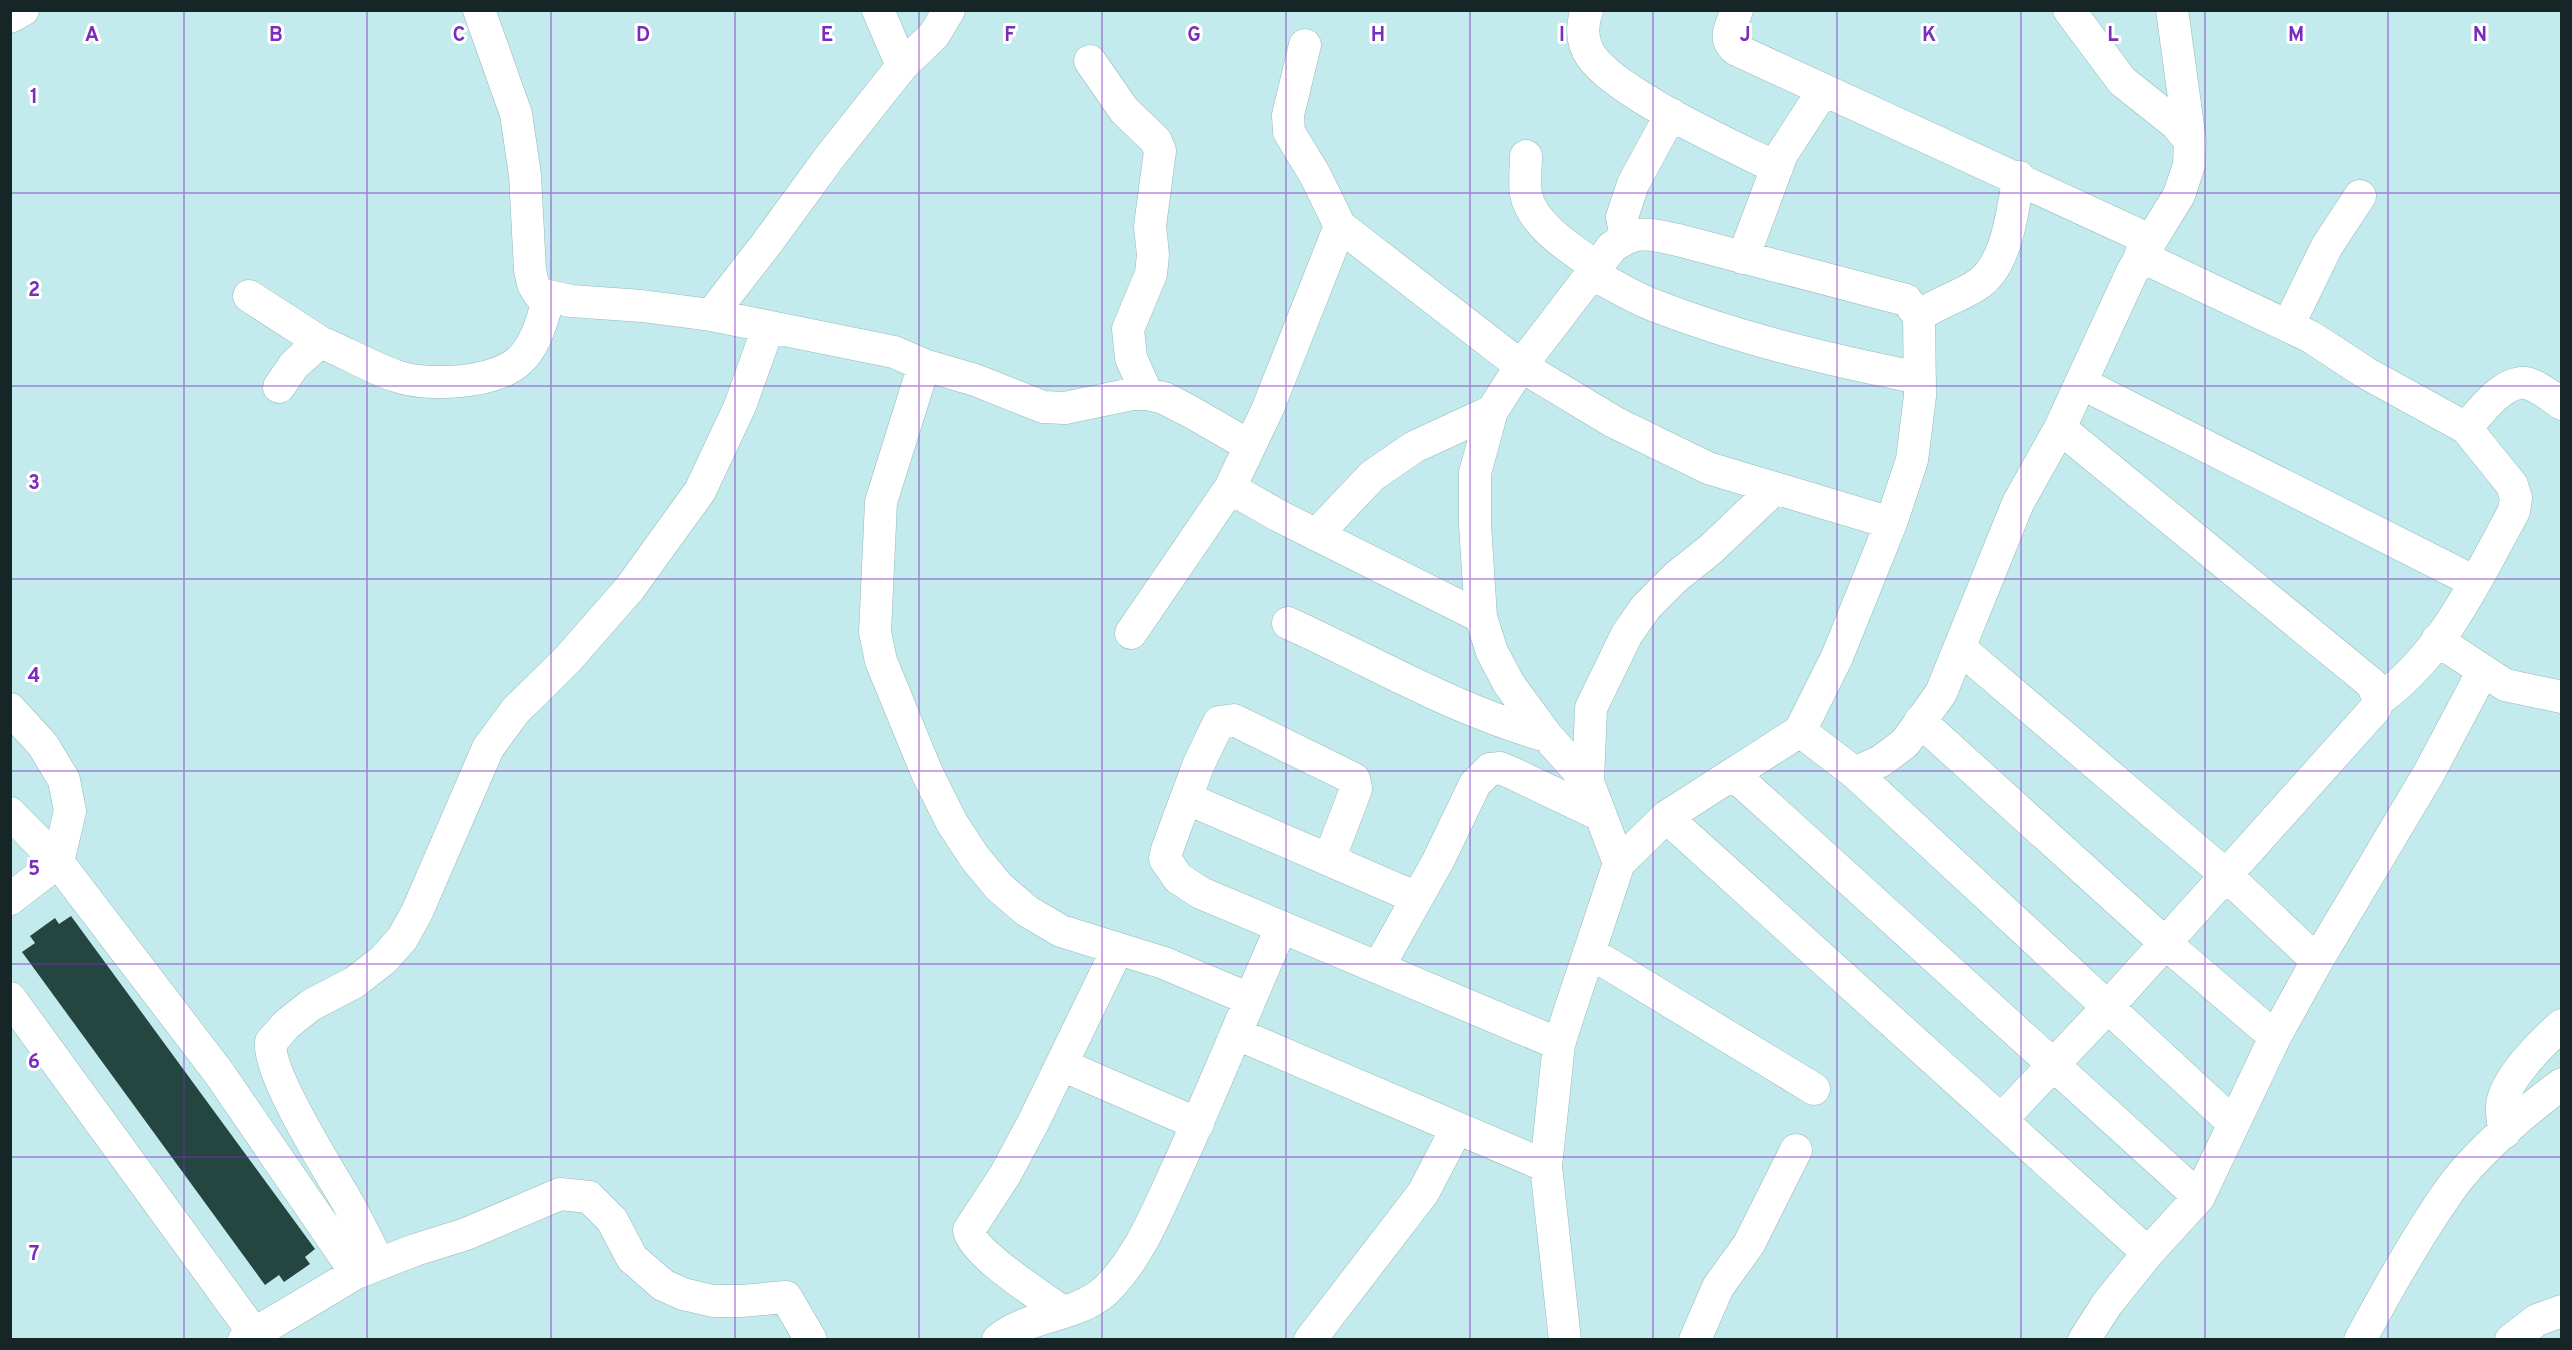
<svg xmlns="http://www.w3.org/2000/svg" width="2572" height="1350" font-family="Overpass,sans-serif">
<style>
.building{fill:#254640}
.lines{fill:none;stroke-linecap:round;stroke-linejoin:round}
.minor-casing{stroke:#93b9bb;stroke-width:33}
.minor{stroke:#fff;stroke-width:32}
.grid{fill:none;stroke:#7b2cbf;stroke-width:1.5;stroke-opacity:0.55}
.grid-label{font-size:20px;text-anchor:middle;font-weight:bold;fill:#7b2cbf;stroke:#fff;stroke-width:6;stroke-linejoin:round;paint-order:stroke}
</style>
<rect width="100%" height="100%" fill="#c3eaec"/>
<!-- building -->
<path class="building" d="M 71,916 L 315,1249 L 305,1257 L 310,1264 L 284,1282 L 279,1275 L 265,1285 L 22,952 L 35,943 L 30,936 L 55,918 L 59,924 Z"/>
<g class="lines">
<defs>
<path id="minor" d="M 479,10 L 516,114 L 525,175 L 530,270 L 533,284 L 539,294 L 571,301 L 642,306 L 711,315 L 894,352 L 924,365 L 975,380 L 1043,407 L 1065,408 L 1132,394 L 1147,394 L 1164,398 L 1191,412 L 1250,446
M 878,10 L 902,66
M 1587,10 C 1582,24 1581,37 1588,51 C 1607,90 1735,147 1777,168
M 1737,10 C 1732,25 1721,39 1737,50 L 2150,240
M 2069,10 L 2122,81 L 2176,124 L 2190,141
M 10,17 L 23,10
M 1305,45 L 1288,115 L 1289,132 L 1315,175 L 1340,226 L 1521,366 L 1614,422 L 1708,468 L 1891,523
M 1090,61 L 1124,110 L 1156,141 L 1160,151 L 1150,226 L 1153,255 L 1151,274 L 1128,329 L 1131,358 L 1147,394
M 1526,156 C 1526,168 1524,182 1526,194 C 1532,226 1573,250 1597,267
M 1626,238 L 1622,217 L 1633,184 L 1671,114
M 2140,256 L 2311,337 L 2366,373 L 2466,428 L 2512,485 L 2516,498 L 2514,511 C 2477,579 2443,654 2379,700
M 1743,258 L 1782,154 L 1823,91
M 1592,274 C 1612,284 1632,297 1653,305 C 1740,339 1830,360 1920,378
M 249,296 L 320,342
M 711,315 L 767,243 L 829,158 L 902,66 L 934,35 L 949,10
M 1919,316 C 1937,303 1959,297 1977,285 C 2008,265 2012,210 2019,177
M 2288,326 L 2327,246 L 2360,196
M 924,365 L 881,502 L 875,632 L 881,661 L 927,773 L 952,823 L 975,858 L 999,887 L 1027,911 L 1061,931 L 1164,963 L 1249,999
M 2081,383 L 2475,582
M 279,387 L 294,365 L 320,342 C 345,352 370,367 396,376 C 426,387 496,384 520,360 C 537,344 542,319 549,298
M 2466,428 C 2480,413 2498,386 2520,383 C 2533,381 2551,397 2562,404
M 1230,488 L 1279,516 L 1481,617
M 1316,535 L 1372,476 L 1414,447 L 1492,411
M 1288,623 C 1374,662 1456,711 1547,736
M 1131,633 L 1230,488 L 1268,408 L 1340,226
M 2437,640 L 2505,685 L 2562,697
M 1961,649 L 2226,875 L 2317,961
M 10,709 L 43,745 L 64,780 L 70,811 L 58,862 L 10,899
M 1920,721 L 2165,943 L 2275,1037
M 1800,731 L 1855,773 L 2232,1122
M 1855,773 L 1881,761 L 1905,743 L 1941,693 L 2018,503 L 2060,428 L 2133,270 L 2179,195 L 2189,165 L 2190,141 L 2172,10
M 1734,775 L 2199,1197
M 1588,782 L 1591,708 L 1627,634 L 1646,607 L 1676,577 L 1711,549 L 1775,488
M 1186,798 L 1417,898
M 10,813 L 58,862 L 219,1073 L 356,1273
M 1666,817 L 2148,1253
M 1329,860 L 1356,789 L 1354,779 L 1234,720 L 1219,722 L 1198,766 L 1167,850 L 1165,859 L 1178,878 L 1201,893 L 1559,1044
M 1589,952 L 1814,1089
M 1378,968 L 1438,861 L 1475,784 L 1490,769 L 1500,768 L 1512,773 L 1600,815
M 10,998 L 253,1332
M 1237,1034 L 1546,1166
M 1062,1065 L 1198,1124
M 2001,1120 L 2107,1008 L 2375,709 L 2379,700 L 2372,684 L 2060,428
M 2504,1133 C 2504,1124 2501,1114 2502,1105 C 2505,1079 2543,1041 2562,1025
M 379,1263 C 368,1242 357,1219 345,1198 C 329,1171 266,1070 271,1042 L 287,1024 L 311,1005 L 355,982 L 383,960 L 402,939 L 417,912 L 488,748 L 516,710 L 567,660 L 630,588 L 700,491 L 740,406 L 768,328
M 1061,1311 C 1041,1296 972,1253 969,1230 L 1005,1175 L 1033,1123 L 1117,950
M 244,1340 L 356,1273 L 415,1250 L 466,1234 L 560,1194 L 589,1197 L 612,1220 L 632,1258 L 663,1285 L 683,1294 L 713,1301 L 741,1301 L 786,1297 L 811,1340
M 998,1340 C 1029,1314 1075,1318 1105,1291 C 1137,1261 1156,1214 1174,1175 C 1212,1093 1245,1010 1281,928
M 1310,1340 L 1423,1193 L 1457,1128
M 1565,1340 L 1546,1166 L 1559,1044 L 1569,1013 L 1619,863 L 1666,817 L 1800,731 L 1837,657 L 1891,523 L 1912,460 L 1920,396 L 1919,316 L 1906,300 L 1678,240 C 1650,234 1637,229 1612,247 L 1521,366 L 1492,411 L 1475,473 L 1475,525 L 1481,617 L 1492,652 L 1509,684 L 1547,736 L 1588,782 L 1619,863
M 1695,1340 L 1718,1287 L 1749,1244 L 1796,1150
M 2084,1340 L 2107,1304 L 2148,1253 L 2199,1197 L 2275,1037 L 2317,961 L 2429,773 L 2483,671
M 2360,1340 C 2388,1289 2416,1238 2449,1191 C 2474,1155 2526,1110 2562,1084
M 2511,1340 L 2537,1320 L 2562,1311"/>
</defs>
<!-- minor casing -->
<use href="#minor" class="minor-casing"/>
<!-- minor -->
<use href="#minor" class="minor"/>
</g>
<!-- grid -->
<path class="grid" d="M 184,10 L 184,1340M 367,10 L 367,1340M 551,10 L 551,1340M 735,10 L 735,1340M 919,10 L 919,1340M 1102,10 L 1102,1340M 1286,10 L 1286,1340M 1470,10 L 1470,1340M 1653,10 L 1653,1340M 1837,10 L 1837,1340M 2021,10 L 2021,1340M 2205,10 L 2205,1340M 2388,10 L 2388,1340M 10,193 L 2562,193M 10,386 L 2562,386M 10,579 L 2562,579M 10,771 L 2562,771M 10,964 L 2562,964M 10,1157 L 2562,1157"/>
<g class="grid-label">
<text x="92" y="41">A</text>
<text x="276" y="41">B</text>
<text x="459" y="41">C</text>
<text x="643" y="41">D</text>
<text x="827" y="41">E</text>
<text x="1010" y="41">F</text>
<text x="1194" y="41">G</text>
<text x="1378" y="41">H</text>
<text x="1562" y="41">I</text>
<text x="1745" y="41">J</text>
<text x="1929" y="41">K</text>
<text x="2113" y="41">L</text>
<text x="2296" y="41">M</text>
<text x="2480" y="41">N</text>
<text x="34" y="103">1</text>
<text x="34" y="296">2</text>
<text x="34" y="489">3</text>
<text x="34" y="682">4</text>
<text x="34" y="875">5</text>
<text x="34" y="1068">6</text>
<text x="34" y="1260">7</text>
</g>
<!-- border -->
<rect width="2572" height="1350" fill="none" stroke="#162526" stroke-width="24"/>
</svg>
